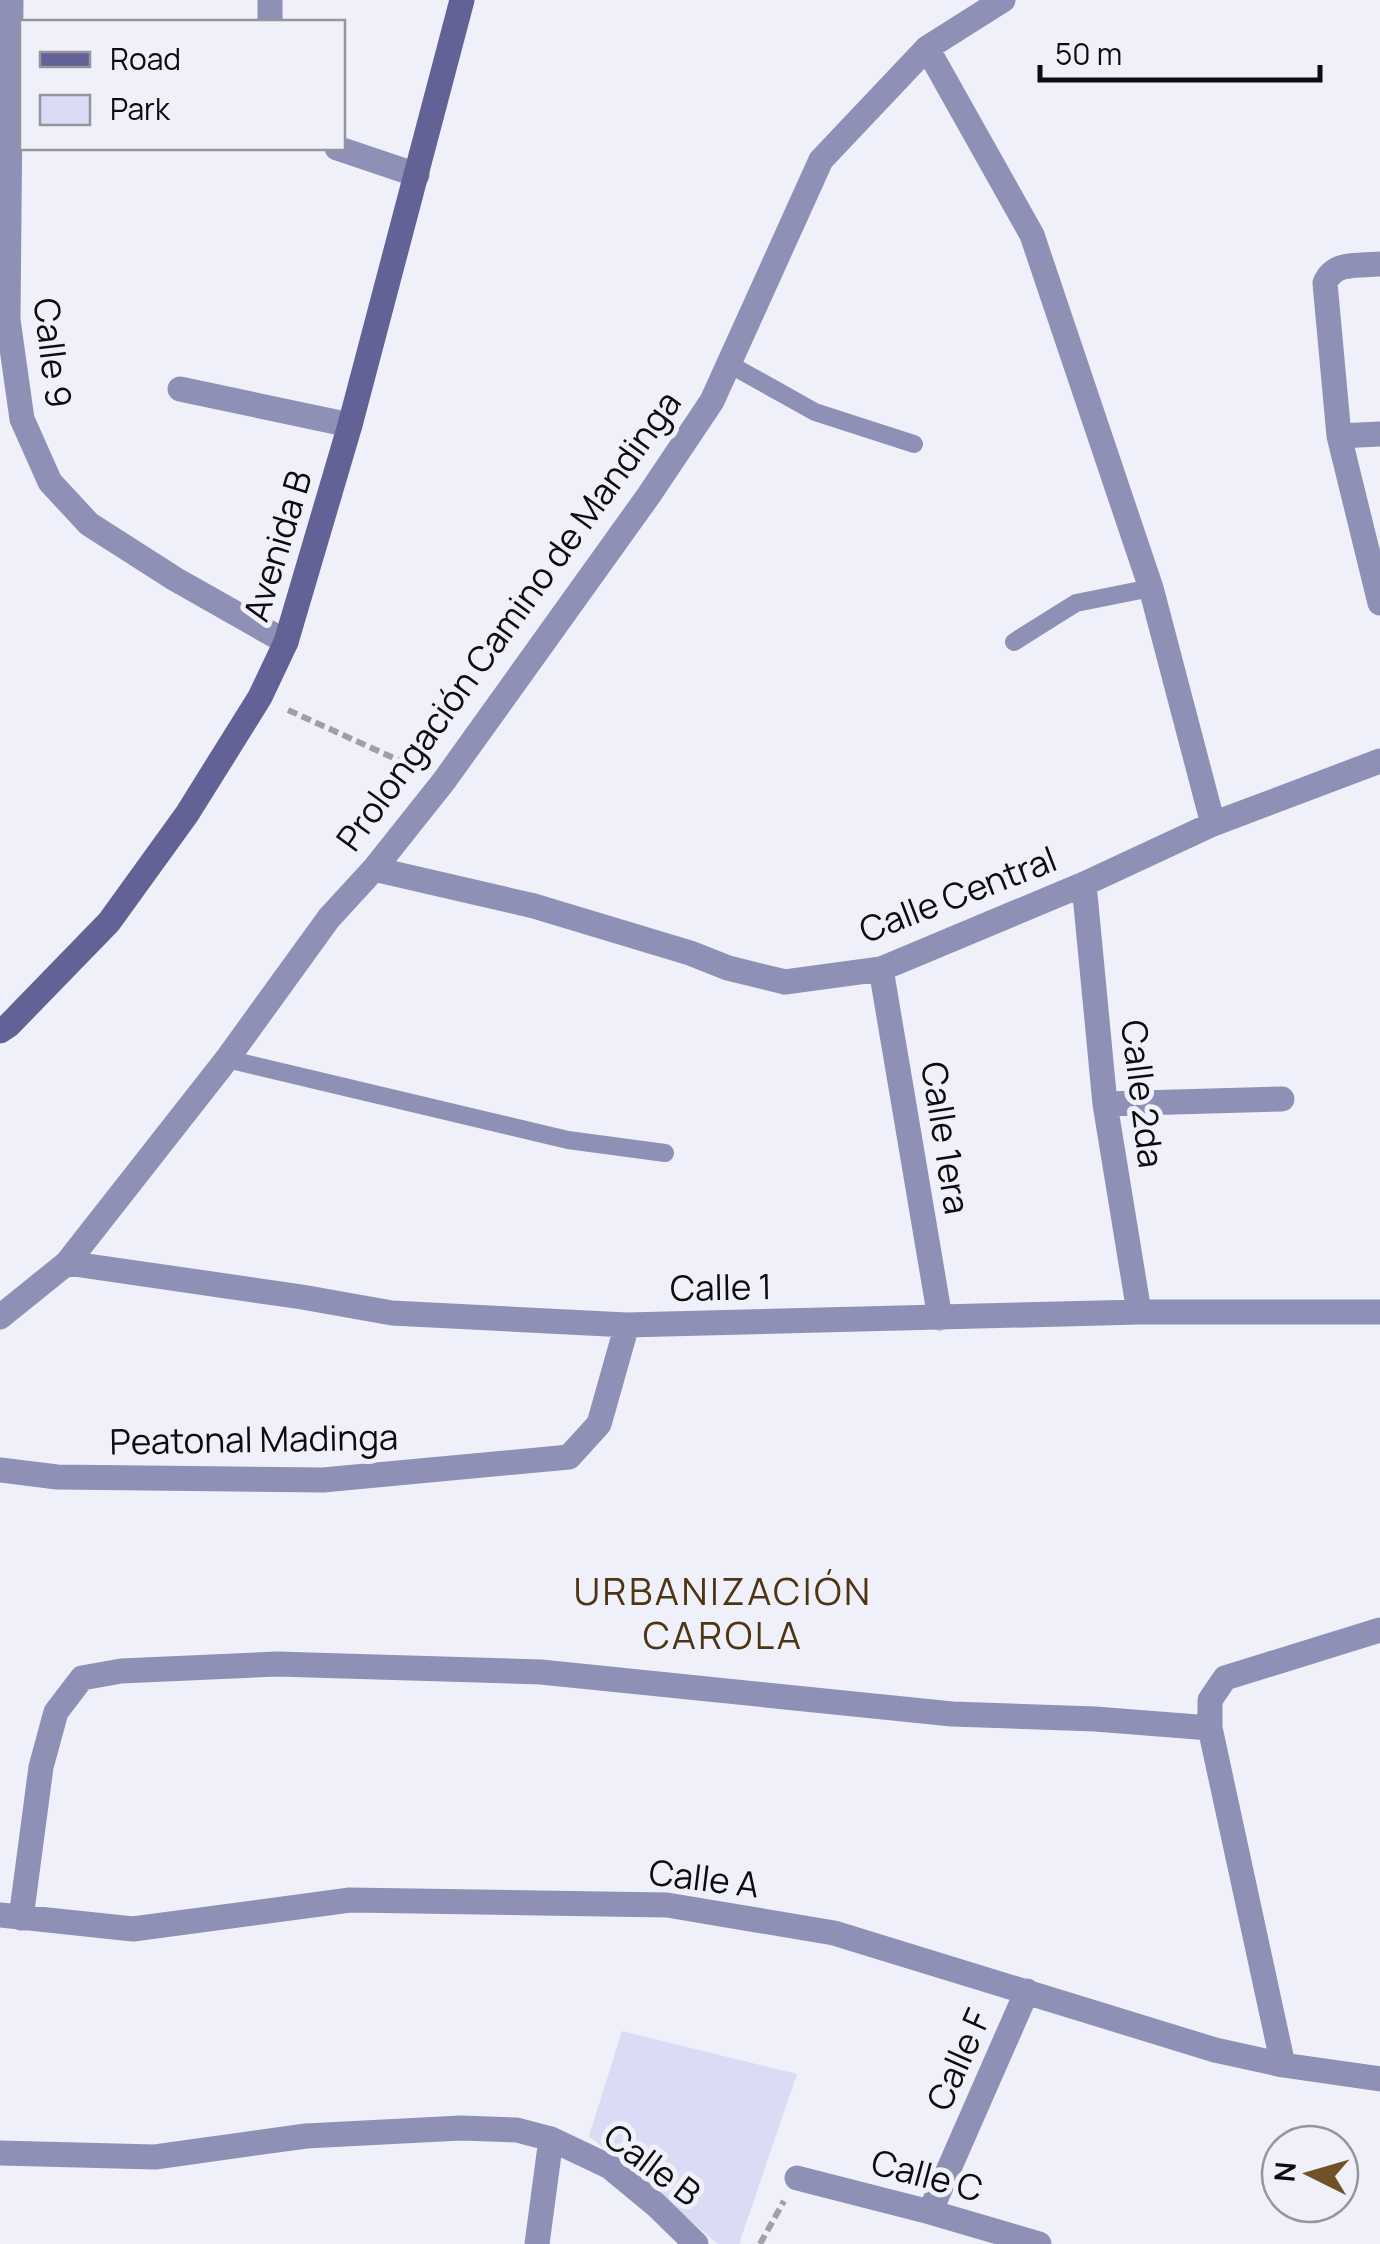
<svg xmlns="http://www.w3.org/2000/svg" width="1380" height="2244" font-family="Manrope,sans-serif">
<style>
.green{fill:#dadbf5}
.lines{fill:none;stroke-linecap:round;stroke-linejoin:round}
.path{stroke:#9f9fa6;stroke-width:6;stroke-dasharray:10 5;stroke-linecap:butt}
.service{stroke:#8f90b6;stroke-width:18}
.minor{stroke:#8f90b6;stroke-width:25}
.secondary{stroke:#626297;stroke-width:25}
.labels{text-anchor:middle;stroke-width:10;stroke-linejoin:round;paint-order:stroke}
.street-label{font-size:35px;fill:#0c0c10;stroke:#f0f0fa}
.neighbourhood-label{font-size:38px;letter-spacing:2.5px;fill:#4d3512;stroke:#f0f0fa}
</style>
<rect width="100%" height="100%" fill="#f0f0fa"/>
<!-- green -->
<path class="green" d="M 622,2031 L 797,2074 L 739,2244 L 718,2244 L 589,2136 Z"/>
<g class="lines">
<!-- path -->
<path class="path" d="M 288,710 L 418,769
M 760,2244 L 784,2201"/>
<!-- service -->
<path class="service" d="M 729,364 L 815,412 L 914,444
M 1014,642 L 1076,603 L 1151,588
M 227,1059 L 568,1140 L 665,1153"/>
<!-- minor -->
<path class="minor" d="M 11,0 L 8,320 L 22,419 L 50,482 L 89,524 L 175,579 L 286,642
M 270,0 L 270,22
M 927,48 L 1032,235 L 1151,588 L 1213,824
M 337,148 L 417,175
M 1380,264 C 1359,266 1334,261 1325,283 L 1339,436 L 1380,603
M 180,389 L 350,425
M 1339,436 L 1380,434
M 374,869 L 534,906 L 690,953 L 728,968 L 785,982 L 881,969 L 1084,884 L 1213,824 L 1380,761
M 1084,884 L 1105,1104 L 1139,1312
M 881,969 L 940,1318
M 1105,1104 L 1282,1099
M 67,1263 L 302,1297 L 392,1313 L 627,1325 L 1139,1312 L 1380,1312
M 0,1317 L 67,1263 L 227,1059 L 329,918 L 374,869 L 444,781 L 649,495 L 712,401 L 821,160 L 927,48 L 1003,0
M 0,1470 L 57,1477 L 323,1480 L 569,1457 L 599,1424 L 627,1325
M 0,1915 L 133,1929 L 350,1900 L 667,1905 L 834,1933 L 1215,2050 L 1283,2065 L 1380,2079
M 21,1918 L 41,1767 L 56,1712 L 82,1678 L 121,1671 L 277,1664 L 541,1672 L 952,1714 L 1095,1719 L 1210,1728
M 1283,2065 L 1210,1728 L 1210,1700 L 1225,1678 L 1380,1630
M 0,2153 L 155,2157 L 306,2136 L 461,2128 L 517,2130 L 551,2139
M 797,2178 L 930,2212 L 1039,2244
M 930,2212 L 1027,1991
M 537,2244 L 551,2139 L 610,2167 L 656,2205 L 696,2244"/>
<!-- secondary -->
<path class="secondary" d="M 0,1031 L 9,1025 L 109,922 L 187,814 L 260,697 L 286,642 L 350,425 L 462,0"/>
</g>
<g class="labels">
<!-- street labels -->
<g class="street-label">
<text transform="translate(52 353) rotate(83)" y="12">Calle 9</text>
<text transform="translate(278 546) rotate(-73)" y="12">Avenida B</text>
<text transform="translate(509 621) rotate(-54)" y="12">Prolongación Camino de Mandinga</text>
<text transform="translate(958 895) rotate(-21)" y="12">Calle Central</text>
<text transform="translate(1142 1094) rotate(83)" y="12">Calle 2da</text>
<text transform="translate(945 1138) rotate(81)" y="12">Calle 1era</text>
<text transform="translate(721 1288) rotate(-1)" y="12">Calle 1</text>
<text transform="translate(254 1440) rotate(-1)" y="12">Peatonal Madinga</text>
<text transform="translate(704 1879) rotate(7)" y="12">Calle A</text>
<text transform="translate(959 2060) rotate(-66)" y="12">Calle F</text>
<text transform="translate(652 2165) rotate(37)" y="12">Calle B</text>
<text transform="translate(927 2176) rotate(15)" y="12">Calle C</text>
</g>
<!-- neighbourhood labels -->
<g class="neighbourhood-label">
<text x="723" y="1605">URBANIZACIÓN<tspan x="723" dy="44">CAROLA</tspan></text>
</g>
</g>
<!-- legend -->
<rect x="20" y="20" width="325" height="130" fill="#f0f0fa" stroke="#95959c" stroke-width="2.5"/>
<rect x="40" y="52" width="50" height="15" fill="#626297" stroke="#95959c" stroke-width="2.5"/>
<text x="110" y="70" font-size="30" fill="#0c0c10">Road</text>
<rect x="40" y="95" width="50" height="30" fill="#dadbf5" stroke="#95959c" stroke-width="2.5"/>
<text x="110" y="120" font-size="30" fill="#0c0c10">Park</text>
<!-- north arrow -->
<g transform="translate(1310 2174) rotate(275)"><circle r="48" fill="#f0f0fa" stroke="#95959c" stroke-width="2.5"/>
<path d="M0-8L18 38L0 25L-18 38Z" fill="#715227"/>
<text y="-15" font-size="28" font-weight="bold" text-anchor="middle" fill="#0c0c10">N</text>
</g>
<!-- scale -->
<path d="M1040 65v15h280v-15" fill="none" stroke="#0c0c10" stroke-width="5"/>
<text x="1055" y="65" font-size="30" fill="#0c0c10" stroke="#f0f0fa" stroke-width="8" paint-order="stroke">50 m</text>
</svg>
